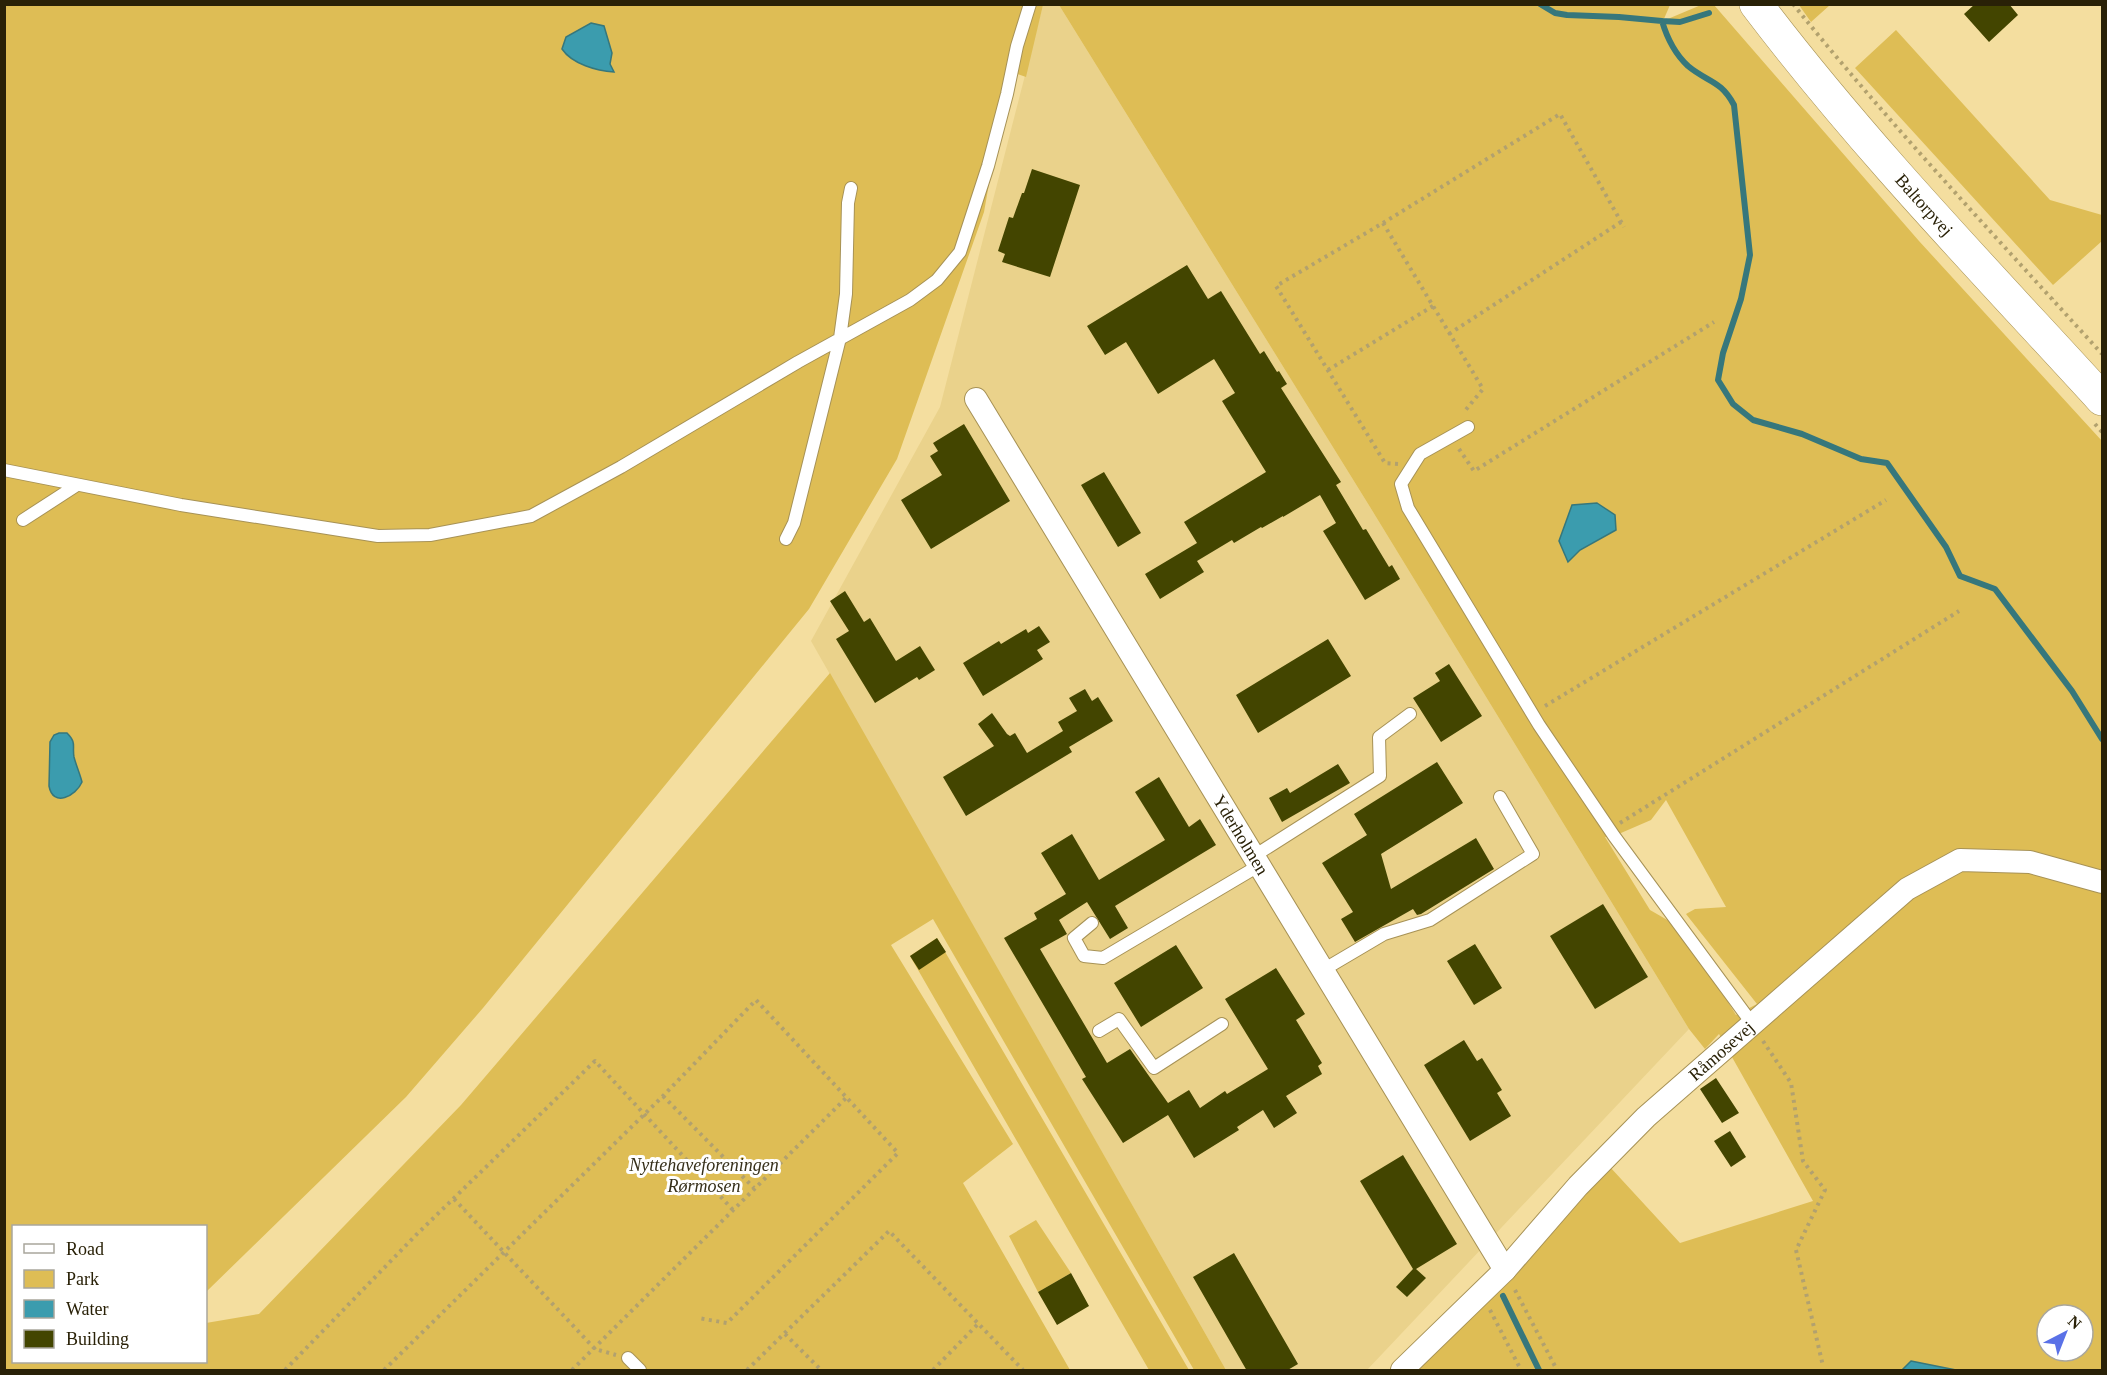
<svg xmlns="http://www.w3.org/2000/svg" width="2107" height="1375" font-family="Georgia,serif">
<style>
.built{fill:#ead28b}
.green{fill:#debd55;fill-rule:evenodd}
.water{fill:#3b9cae;stroke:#36777c;stroke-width:1.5}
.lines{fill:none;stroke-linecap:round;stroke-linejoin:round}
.stream{stroke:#36777c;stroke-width:6}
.building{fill:#434500}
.lane-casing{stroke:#a79256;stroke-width:14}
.street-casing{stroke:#a79256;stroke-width:24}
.secondary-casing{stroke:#a79256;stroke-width:34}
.path{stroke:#b2a16e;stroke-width:4;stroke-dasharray:3 4.5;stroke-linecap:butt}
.lane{stroke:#fff;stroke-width:12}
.street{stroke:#fff;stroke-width:22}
.secondary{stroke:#fff;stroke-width:33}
.labels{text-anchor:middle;stroke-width:6;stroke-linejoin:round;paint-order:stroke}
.street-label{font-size:18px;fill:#292107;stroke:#fff}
.park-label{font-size:18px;font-style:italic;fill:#37301a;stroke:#fff}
</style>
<rect width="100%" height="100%" fill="#f4de9f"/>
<!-- built -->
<path class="built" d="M 1043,5 L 1059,5 L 1370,507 L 1689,1029 L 1367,1370 L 1226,1370 L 811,641 L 940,407 Z"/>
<!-- green -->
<path class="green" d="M 4,5 L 1043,5 L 1026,77 L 1009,71 L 984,212 L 897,459 L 809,609 L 483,1008 L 406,1097 L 206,1292 L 206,1226 L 14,1226 L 14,1362 L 206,1362 L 206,1323 L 259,1314 L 461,1105 L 830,673 L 1226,1370 L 1194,1370 L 933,919 L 891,945 L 1013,1144 L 963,1183 L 1070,1370 L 5,1370 Z
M 1059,5 L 1670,5 L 1663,21 L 1701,5 L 1714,5 L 1919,241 L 2102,441 L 2102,1370 L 1417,1370 L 1510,1281 L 1610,1167 L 1680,1243 L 1813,1201 L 1719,1034 L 1705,1049 L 1689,1029 L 1370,507 ZM 1666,800 L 1726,907 L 1695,909 L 1686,914 L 1757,1004 L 1736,1015 L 1683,929 L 1650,910 L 1605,837 L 1614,836 L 1651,820 ZM 2047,1315 L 2083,1315 L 2083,1351 L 2047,1351 Z
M 1799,5 L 1830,5 L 1811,22 Z
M 1896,30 L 2050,200 L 2102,215 L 2102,241 L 2053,285 L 1855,68 Z
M 937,938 L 1189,1370 L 1149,1370 L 910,956 Z
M 1036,1220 L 1071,1273 L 1038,1292 L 1009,1236 Z"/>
<!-- water -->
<path class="water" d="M 591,23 L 604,26 L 612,53 L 610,64 L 614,72 C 597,71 572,64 562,49 L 566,37 Z
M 1597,503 L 1615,515 L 1616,530 L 1580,550 L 1568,562 L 1559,541 L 1572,505 Z
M 59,733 L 67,733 C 77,743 72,746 74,757 C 76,765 80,774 82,782 C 76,796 53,808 49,786 L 50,742 L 54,735 Z
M 1911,1361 L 1956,1370 L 1957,1370 L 1902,1370 Z"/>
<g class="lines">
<!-- stream -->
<path class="stream" d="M 1540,4 L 1555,13 L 1567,15 L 1619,17 L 1662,21 L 1680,22 L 1709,13
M 1662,21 C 1667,38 1674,53 1688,66 C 1707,82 1721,80 1734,105 L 1750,255 L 1741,299 L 1723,353 L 1718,380 L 1733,404 L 1753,420 L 1802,434 L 1861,459 L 1887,463 L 1946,547 L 1960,576 L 1995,589 L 2072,691 L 2102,739
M 1503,1296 L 1539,1370"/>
</g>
<!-- building -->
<path class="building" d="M 1975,4 L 2009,4 L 2018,15 L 1989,42 L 1964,14 Z
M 1032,169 L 1080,185 L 1050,277 L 1002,262 L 1005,254 L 998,251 L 1009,217 L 1013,218 L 1022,193 L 1024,193 Z
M 1187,265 L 1208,299 L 1221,291 L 1260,354 L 1264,351 L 1277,372 L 1279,371 L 1287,384 L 1281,388 L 1341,482 L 1336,485 L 1363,530 L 1366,529 L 1389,567 L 1392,565 L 1400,579 L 1365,600 L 1323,531 L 1336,523 L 1320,495 L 1283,517 L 1283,516 L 1262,528 L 1261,527 L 1234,543 L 1232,540 L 1197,561 L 1204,572 L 1160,599 L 1145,574 L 1197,543 L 1184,522 L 1266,472 L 1222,401 L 1235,393 L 1214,359 L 1158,394 L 1126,342 L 1105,355 L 1087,326 Z
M 964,424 L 1010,501 L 931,549 L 901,500 L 942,475 L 930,456 L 938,451 L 933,443 Z
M 1104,472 L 1141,533 L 1118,547 L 1081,485 Z
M 845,591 L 864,622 L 870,618 L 896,661 L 920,646 L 935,670 L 919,680 L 917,677 L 875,703 L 836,639 L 849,631 L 830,601 Z
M 1039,626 L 1050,642 L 1037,650 L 1043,659 L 983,696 L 963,663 L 999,641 L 1001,644 L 1026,629 L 1028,633 Z
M 1328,639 L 1351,676 L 1258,733 L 1236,695 Z
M 1449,664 L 1482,716 L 1441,742 L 1413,698 L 1440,681 L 1435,673 Z
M 1085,689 L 1092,701 L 1098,697 L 1113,721 L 1069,747 L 1072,752 L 966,816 L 943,777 L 994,746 L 978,724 L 992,713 L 1007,734 L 1010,736 L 1015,733 L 1027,753 L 1063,731 L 1058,722 L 1077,711 L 1069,698 Z
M 1437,762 L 1463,803 L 1381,854 L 1391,889 L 1476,838 L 1494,869 L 1421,914 L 1417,915 L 1413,909 L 1355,942 L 1341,919 L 1353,912 L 1322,863 L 1367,835 L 1354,814 Z
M 1338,764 L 1350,783 L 1282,822 L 1269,798 L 1287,788 L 1290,793 Z
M 1159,777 L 1189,827 L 1200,819 L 1216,845 L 1115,906 L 1128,928 L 1110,939 L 1087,902 L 1059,920 L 1067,934 L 1040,949 L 1107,1063 L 1130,1049 L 1168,1103 L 1189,1090 L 1200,1108 L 1225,1091 L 1227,1094 L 1268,1069 L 1225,999 L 1276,968 L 1305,1014 L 1296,1020 L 1322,1063 L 1318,1066 L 1322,1074 L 1286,1096 L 1297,1113 L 1274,1128 L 1263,1110 L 1237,1127 L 1239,1130 L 1194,1158 L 1168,1115 L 1123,1143 L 1082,1079 L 1086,1077 L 1004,938 L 1037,919 L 1034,913 L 1066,894 L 1041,853 L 1072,834 L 1099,880 L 1165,840 L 1135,792 Z
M 1603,904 L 1648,977 L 1595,1009 L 1550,936 Z
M 937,938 L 946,952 L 919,970 L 910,956 Z
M 1475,944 L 1502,988 L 1474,1005 L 1447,961 Z
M 1176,945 L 1203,988 L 1141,1027 L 1114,983 Z
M 1464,1040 L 1477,1061 L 1482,1058 L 1502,1090 L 1497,1093 L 1511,1116 L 1470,1141 L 1424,1065 Z
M 1716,1078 L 1739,1113 L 1722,1123 L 1700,1089 Z
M 1730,1131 L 1746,1157 L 1731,1167 L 1714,1141 Z
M 1403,1155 L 1457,1244 L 1416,1269 L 1426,1278 L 1407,1297 L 1396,1287 L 1413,1269 L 1360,1181 Z
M 1234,1253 L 1298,1364 L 1286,1371 L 1247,1371 L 1193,1277 Z
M 1071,1273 L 1089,1306 L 1057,1325 L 1038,1292 Z"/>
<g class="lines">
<defs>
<path id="lane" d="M 1468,427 L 1420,454 L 1401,484 L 1408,508 L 1539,725 L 1614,836 L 1751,1022
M 4,470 L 181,505 L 378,536 L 430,535 L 531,516 L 621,467 L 798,362 L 910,300 L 937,280 L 960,252 L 988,166 L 1007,94 L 1017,46 L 1030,4
M 23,520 L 77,485
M 786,539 L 794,523 L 840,338 L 846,294 L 848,203 L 851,188
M 1254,856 L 1380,776 L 1379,737 L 1410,714
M 1092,923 L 1074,938 L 1084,956 L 1103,958 L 1260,865
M 1323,970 L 1384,934 L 1430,920 L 1533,854 L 1500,797
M 1099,1031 L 1119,1019 L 1154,1068 L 1222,1024
M 628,1358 L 640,1370"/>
<g id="street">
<path id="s1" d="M 976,399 L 1505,1270"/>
<path id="s2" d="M 1402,1370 L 1505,1270 L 1578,1186 L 1646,1117 L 1907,889 L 1960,860 L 2030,862 L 2102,882"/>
</g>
<g id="secondary">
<path id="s3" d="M 1756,4 C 1862,144 1984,270 2102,399"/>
</g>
</defs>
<!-- lane casing -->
<use href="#lane" class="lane-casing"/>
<!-- street casing -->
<use href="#street" class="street-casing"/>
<!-- secondary casing -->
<use href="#secondary" class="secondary-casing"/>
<!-- path -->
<path class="path" d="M 1793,4 C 1891,126 1998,239 2102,354
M 1383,223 L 1483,389 L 1464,412
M 1449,334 L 1621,222
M 1328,370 L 1433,306
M 2095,424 L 2102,432
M 1459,449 L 1474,471 L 1714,322
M 1398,464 L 1385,463 L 1276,286 L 1383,223 L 1560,114 L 1624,227
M 1545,706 L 1886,500
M 1620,823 L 1959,611
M 1763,1041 L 1791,1083 L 1803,1161 L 1825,1190 L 1796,1250 L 1823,1366
M 663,1096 L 754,1188
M 454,1199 L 595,1349 L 616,1355
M 1515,1290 L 1557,1370
M 1490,1310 L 1521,1370
M 785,1334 L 821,1370
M 285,1370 L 416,1235 L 595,1061 L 733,1210
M 384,1370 L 663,1096 L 756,1000 L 898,1153 L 727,1323 L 698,1318
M 572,1370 L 846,1098
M 747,1370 L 889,1231 L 1023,1370
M 933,1370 L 978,1324"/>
<!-- lane -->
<use href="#lane" class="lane"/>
<!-- street -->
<use href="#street" class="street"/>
<!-- secondary -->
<use href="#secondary" class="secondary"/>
</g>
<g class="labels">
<!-- street labels -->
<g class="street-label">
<text dy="6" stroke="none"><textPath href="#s3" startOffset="262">Baltorpvej</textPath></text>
<text dy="6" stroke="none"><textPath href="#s1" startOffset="510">Yderholmen</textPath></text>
<text dy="6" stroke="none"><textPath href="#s2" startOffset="452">Råmosevej</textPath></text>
</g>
<!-- park labels -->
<g class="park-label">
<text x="704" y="1171">Nyttehaveforeningen<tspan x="704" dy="21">Rørmosen</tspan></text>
</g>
</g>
<!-- border -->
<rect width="2107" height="1375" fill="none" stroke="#292107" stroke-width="12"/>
<!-- legend -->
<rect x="12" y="1225" width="195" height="138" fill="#ffffff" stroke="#a9a69c" stroke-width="1.5"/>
<rect x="24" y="1244" width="30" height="9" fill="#ffffff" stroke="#a9a69c" stroke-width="1.5"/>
<text x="66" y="1255" font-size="18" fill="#292107">Road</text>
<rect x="24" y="1270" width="30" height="18" fill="#debd55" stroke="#a9a69c" stroke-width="1.5"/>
<text x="66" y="1285" font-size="18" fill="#292107">Park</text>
<rect x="24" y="1300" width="30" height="18" fill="#3b9cae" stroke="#a9a69c" stroke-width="1.5"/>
<text x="66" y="1315" font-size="18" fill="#292107">Water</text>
<rect x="24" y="1330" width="30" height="18" fill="#434500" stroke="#a9a69c" stroke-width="1.5"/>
<text x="66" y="1345" font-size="18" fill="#292107">Building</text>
<!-- north arrow -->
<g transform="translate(2065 1333) rotate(42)"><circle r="28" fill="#ffffff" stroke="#a9a69c" stroke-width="1.5"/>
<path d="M0-4.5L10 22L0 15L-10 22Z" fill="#5a71e7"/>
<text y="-9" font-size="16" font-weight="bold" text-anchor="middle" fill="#292107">N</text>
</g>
</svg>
